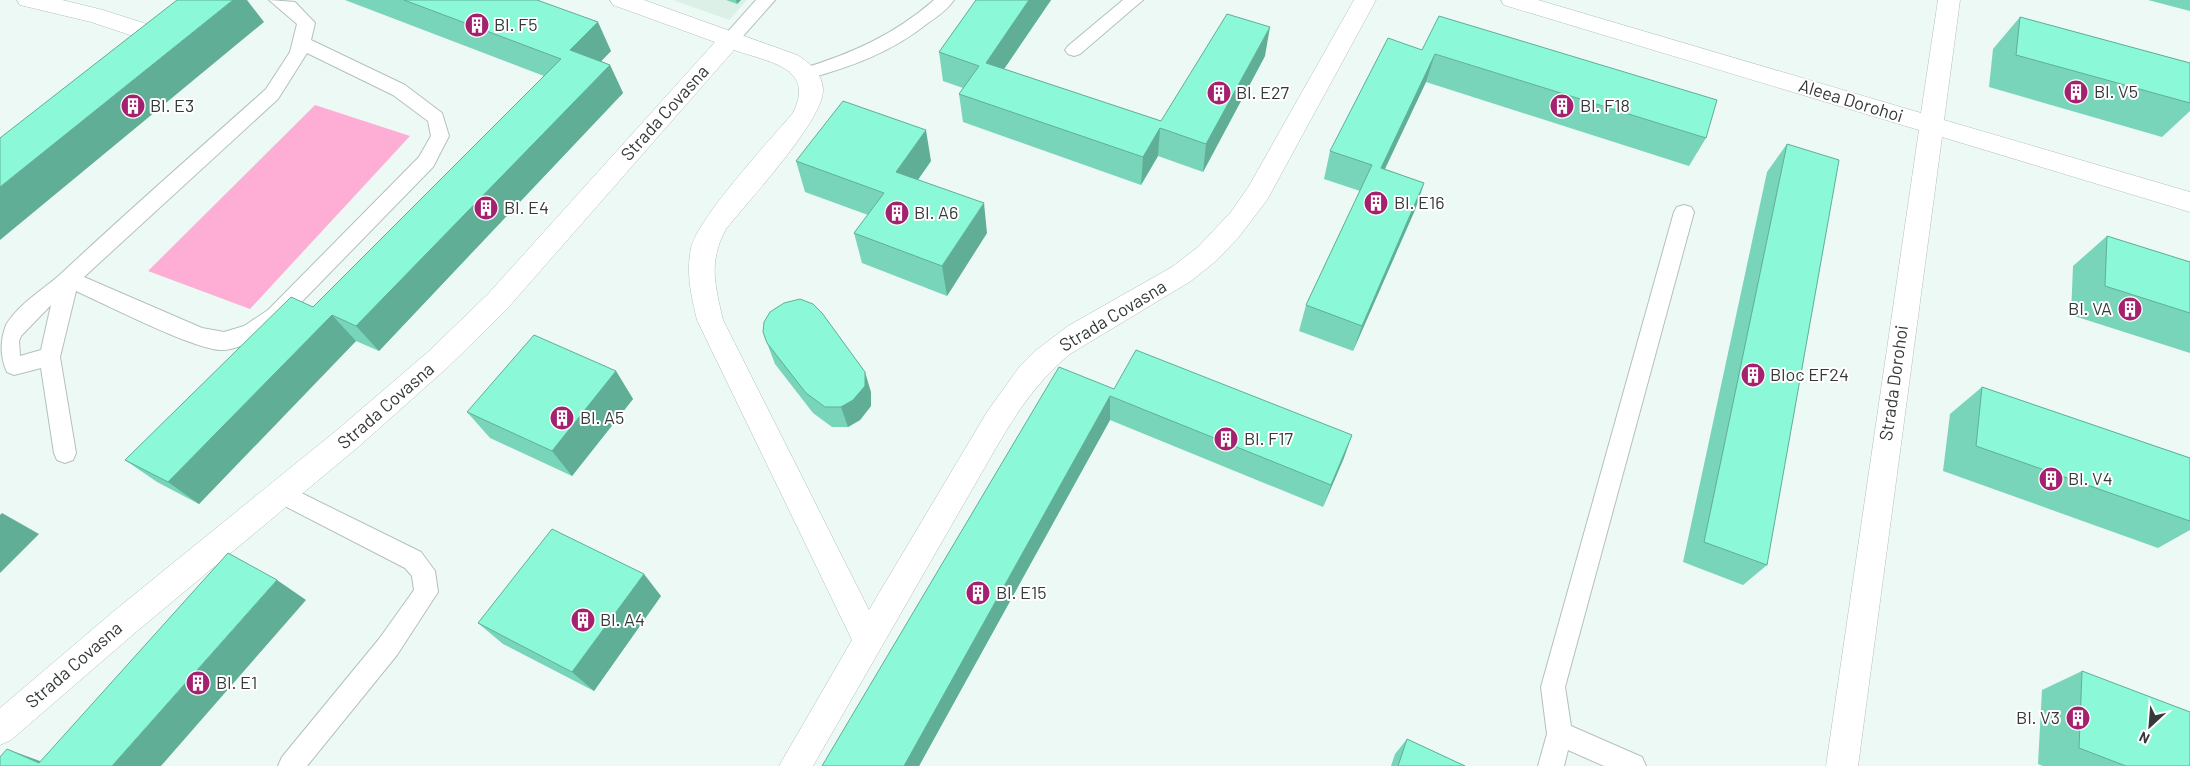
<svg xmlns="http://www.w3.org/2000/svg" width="2190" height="766" font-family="Barlow,sans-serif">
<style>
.built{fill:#dcf0e8}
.green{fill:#feaed4}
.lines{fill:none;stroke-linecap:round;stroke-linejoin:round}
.service-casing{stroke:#b4c0bb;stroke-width:2}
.minor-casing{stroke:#b4c0bb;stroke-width:1}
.service{fill:#fff;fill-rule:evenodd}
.minor{fill:#fff;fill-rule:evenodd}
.wall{fill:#78d5ba}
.shaded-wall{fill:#61ae97}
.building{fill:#8bf8d8;stroke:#61ae97}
.labels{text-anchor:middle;stroke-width:4;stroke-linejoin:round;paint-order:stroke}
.poi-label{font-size:18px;fill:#353a38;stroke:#fff;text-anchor:start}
.street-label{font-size:18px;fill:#353a38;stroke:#fff}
</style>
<rect width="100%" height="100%" fill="#edf9f5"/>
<!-- built -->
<path class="built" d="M 673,0 L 747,0 L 729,20 Z"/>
<!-- green -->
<path class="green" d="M 315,105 L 410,136 L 250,309 L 148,271 Z"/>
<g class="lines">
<defs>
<path id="service" d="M 269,0 L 295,2 L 315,23 L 311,40 L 405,85 L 442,113 L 449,136 L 433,167 L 282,322 C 266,333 245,348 224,350 C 198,352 105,304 76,291 L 60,357 L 76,453 L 73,460 L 65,463 L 57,460 L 54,453 L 41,368 L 14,375 L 7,372 C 0,357 0,341 6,325 C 20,302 45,289 64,271 C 130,209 198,150 266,89 L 290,52 L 297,24 ZM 307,53 L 393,95 L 428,121 L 431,136 L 419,157 L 268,310 L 244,326 L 224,332 L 202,328 L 84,277 L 278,99 ZM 51,305 L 41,350 L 20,356 L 19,341 L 21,336 Z
M 756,0 L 775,0 L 736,44 L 730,46 L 724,44 L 721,40 L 724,36 Z
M 934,0 L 954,0 C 948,9 937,17 928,23 C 892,52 851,67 807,79 L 801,77 L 798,73 L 801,69 C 851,54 894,35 934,0 Z
M 1123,0 L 1143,0 L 1080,54 L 1074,56 L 1068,54 L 1065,50 L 1068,46 Z
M 1684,205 L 1691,207 L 1694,212 L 1565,687 L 1571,726 L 1642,757 L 1646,766 L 1604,766 L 1568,750 L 1564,766 L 1538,766 L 1547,734 L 1541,687 L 1674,212 L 1677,207 Z
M 281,483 L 421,552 L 435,571 L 438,592 L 397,655 L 307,766 L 278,766 L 282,757 L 379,639 L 414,590 L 412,576 L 405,568 L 273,500 L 270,493 L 273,486 Z"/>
<path id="minor" d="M 17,0 L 62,0 L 103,10 L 153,26 L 156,32 L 153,38 L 145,40 L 91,22 L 20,5 Z
M 610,0 L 644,0 L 797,55 C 810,63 823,74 823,91 C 822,122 748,201 726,229 C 708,262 715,285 723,320 L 869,610 L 987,412 L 1020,366 L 1035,351 L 1068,326 L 1172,267 L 1198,247 L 1231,212 L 1249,186 L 1354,0 L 1376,0 L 1267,200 L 1238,238 L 1216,261 L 1191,281 L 1070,354 C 1038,380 1017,412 997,446 L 813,766 L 779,766 L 852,640 L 697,320 C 691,295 686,273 691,248 C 697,219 770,140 793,113 C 816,67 768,62 734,50 L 506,310 L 448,367 L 357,448 L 136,632 L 11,740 L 0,745 L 0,708 L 114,611 L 337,430 L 429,351 L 488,294 L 715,42 L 613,5 Z
M 1501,0 L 1538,0 L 1921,113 L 1938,0 L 1960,0 L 1944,120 L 2190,192 L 2190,212 L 1942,137 L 1858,766 L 1826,766 L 1919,130 L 1504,5 Z"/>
</defs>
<!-- service casing -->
<use href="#service" class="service-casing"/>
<!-- minor casing -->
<use href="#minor" class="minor-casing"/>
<!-- service -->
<use href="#service" class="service"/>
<!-- minor -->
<use href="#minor" class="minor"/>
</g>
<!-- wall -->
<path class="wall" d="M 345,0 L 537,0 L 611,51 L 601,61 L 610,65 L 623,93 L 379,351 L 356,341 L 199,504 L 157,482 L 125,460 L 313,307 L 544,76 Z
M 726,0 L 741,0 L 737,4 Z
M 976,0 L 1051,0 L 1004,69 L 1161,121 L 1265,56 L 1203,172 L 1158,156 L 1141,185 L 963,122 L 959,94 L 963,88 L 943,81 L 939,52 Z
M 2148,0 L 2190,0 L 2190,11 Z
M 2020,17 L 2190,63 L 2190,111 L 2162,137 L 1989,87 L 1993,49 Z
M 1422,50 L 1706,138 L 1689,166 L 1426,82 L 1385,169 L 1424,183 L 1415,210 L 1353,351 L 1299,331 L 1306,305 L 1360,191 L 1324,179 L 1330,151 Z
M 1787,144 L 1767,565 L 1743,585 L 1683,562 L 1767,172 Z
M 796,161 L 931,161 L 918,180 L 987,233 L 947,296 L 862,263 L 854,233 L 868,215 L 805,192 Z
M 2107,236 L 2190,262 L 2190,353 L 2071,315 L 2073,266 Z
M 767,343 L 871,392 L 871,406 L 860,420 L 848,427 L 832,427 L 813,413 L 775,364 Z
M 616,371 L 633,399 L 572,476 L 490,438 L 467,412 Z
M 1982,387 L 2190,458 L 2190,530 L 2158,548 L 1943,471 L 1950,414 Z
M 1114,389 L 1352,435 L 1323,507 L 1110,420 L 919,766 L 822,766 Z
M 661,596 L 594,691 L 503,644 L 478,623 Z
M 2082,671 L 2190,766 L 2043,766 L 2038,764 L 2042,690 Z
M 1407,739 L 1465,766 L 1391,766 L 1395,754 Z"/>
<!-- shaded-wall -->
<path class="shaded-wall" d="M 233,0 L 247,0 L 264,22 L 0,240 L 0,187 Z
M 736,0 L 741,0 L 737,4 Z
M 1029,0 L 1051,0 L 989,91 L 986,63 Z
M 598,22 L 611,51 L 584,79 L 570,50 Z
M 1270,27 L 1265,56 L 1203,172 L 1206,144 Z
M 1435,54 L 1426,82 L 1372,196 L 1381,168 Z
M 610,65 L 623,93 L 379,351 L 356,326 Z
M 1160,128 L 1158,156 L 1141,185 L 1143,157 Z
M 926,130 L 931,161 L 902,202 L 896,172 Z
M 1424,183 L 1415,210 L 1353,351 L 1362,326 Z
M 984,203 L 987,233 L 947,296 L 942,266 Z
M 332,315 L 356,341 L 199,504 L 168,482 Z
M 616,371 L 633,399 L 572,476 L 552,451 Z
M 865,372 L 871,392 L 871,406 L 860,420 L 848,427 L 841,407 Z
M 1110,396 L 1110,420 L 919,766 L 904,766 Z
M 1352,435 L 1344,458 L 1323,507 L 1331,485 Z
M 2,513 L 39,534 L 0,573 L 0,515 Z
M 644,574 L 661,596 L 594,691 L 572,672 Z
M 277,580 L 306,600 L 161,766 L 112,766 Z
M 7,749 L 48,764 L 39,763 Z"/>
<!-- building -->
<path class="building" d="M 177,0 L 233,0 L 0,187 L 0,138 Z
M 404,0 L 537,0 L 598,22 L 570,50 L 610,65 L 356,326 L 332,315 L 168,482 L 125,460 L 291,297 L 313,307 L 561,59 Z
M 976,0 L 1029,0 L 986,63 L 1161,121 L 1227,14 L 1270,27 L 1206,144 L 1160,128 L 1143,157 L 959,94 L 979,66 L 939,52 Z
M 1439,16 L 1717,100 L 1706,138 L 1435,54 L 1381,168 L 1424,183 L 1362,326 L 1306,305 L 1372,165 L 1330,151 L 1388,38 L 1422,50 Z
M 2020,17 L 2190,63 L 2190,103 L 2016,55 Z
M 843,101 L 926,130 L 896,172 L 984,203 L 942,266 L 854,233 L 884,193 L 796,161 Z
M 1787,144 L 1839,160 L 1767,565 L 1704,542 Z
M 2107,236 L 2190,262 L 2190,313 L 2105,286 Z
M 800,299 L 813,304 L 822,313 L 865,372 L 865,386 L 853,400 L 841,407 L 825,407 L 806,393 L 767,343 L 763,332 L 764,322 L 770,312 L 784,303 Z
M 534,335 L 616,371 L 552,451 L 467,412 Z
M 1136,350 L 1352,435 L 1331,485 L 1110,396 L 904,766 L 822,766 L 1059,367 L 1114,389 Z
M 1982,387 L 2190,458 L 2190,521 L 1976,446 Z
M 552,529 L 644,574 L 572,672 L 478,623 Z
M 228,553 L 277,580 L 112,766 L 0,766 L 0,757 L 7,749 L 39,763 Z
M 2082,671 L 2190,712 L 2190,766 L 2126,766 L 2079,748 Z
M 1407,739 L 1465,766 L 1398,766 Z"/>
<!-- icons -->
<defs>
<symbol id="building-disc" viewBox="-11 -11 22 22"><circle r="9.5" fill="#a4216f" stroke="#fff"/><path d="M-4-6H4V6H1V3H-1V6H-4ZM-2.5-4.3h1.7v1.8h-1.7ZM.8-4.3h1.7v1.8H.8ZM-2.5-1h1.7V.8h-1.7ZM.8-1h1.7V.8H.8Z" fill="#fff"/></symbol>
</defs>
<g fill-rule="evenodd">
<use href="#building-disc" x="463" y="11" width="28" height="28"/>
<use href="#building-disc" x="2062" y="78" width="28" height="28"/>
<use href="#building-disc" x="1205" y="79" width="28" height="28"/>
<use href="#building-disc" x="119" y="92" width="28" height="28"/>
<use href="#building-disc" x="1548" y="92" width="28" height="28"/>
<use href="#building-disc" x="1362" y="189" width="28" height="28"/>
<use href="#building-disc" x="472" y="194" width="28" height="28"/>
<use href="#building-disc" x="883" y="199" width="28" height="28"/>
<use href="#building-disc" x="2116" y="295" width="28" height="28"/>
<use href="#building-disc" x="1739" y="361" width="28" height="28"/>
<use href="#building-disc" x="548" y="404" width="28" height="28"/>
<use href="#building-disc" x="1212" y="425" width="28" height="28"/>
<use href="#building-disc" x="2037" y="465" width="28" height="28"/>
<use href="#building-disc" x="964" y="579" width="28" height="28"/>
<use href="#building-disc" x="569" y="606" width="28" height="28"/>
<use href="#building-disc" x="184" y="669" width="28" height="28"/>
<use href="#building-disc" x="2064" y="704" width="28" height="28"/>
</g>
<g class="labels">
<!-- poi labels -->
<g class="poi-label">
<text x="494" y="31">Bl. F5</text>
<text x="2094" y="98">Bl. V5</text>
<text x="1236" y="99">Bl. E27</text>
<text x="150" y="112">Bl. E3</text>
<text x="1580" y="112">Bl. F18</text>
<text x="1394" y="209">Bl. E16</text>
<text x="504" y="214">Bl. E4</text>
<text x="914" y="219">Bl. A6</text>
<text x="2112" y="315" text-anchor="end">Bl. VA</text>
<text x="1770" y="381">Bloc EF24</text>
<text x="580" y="424">Bl. A5</text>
<text x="1244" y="445">Bl. F17</text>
<text x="2068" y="485">Bl. V4</text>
<text x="996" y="599">Bl. E15</text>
<text x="600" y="626">Bl. A4</text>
<text x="216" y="689">Bl. E1</text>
<text x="2060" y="724" text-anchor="end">Bl. V3</text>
</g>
<!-- street labels -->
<g class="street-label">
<text transform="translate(1851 101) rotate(17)" y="6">Aleea Dorohoi</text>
<text transform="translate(665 113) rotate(-48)" y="6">Strada Covasna</text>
<text transform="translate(1113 316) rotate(-31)" y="6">Strada Covasna</text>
<text transform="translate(1894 383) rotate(-82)" y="6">Strada Dorohoi</text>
<text transform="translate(386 406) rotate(-41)" y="6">Strada Covasna</text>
<text transform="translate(74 665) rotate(-41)" y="6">Strada Covasna</text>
</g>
</g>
<!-- north arrow -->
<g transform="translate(2150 726) rotate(206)" stroke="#ffffff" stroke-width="4" paint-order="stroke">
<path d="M0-4L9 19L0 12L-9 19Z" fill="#353a38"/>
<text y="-8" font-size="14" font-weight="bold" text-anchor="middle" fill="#353a38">N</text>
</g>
</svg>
